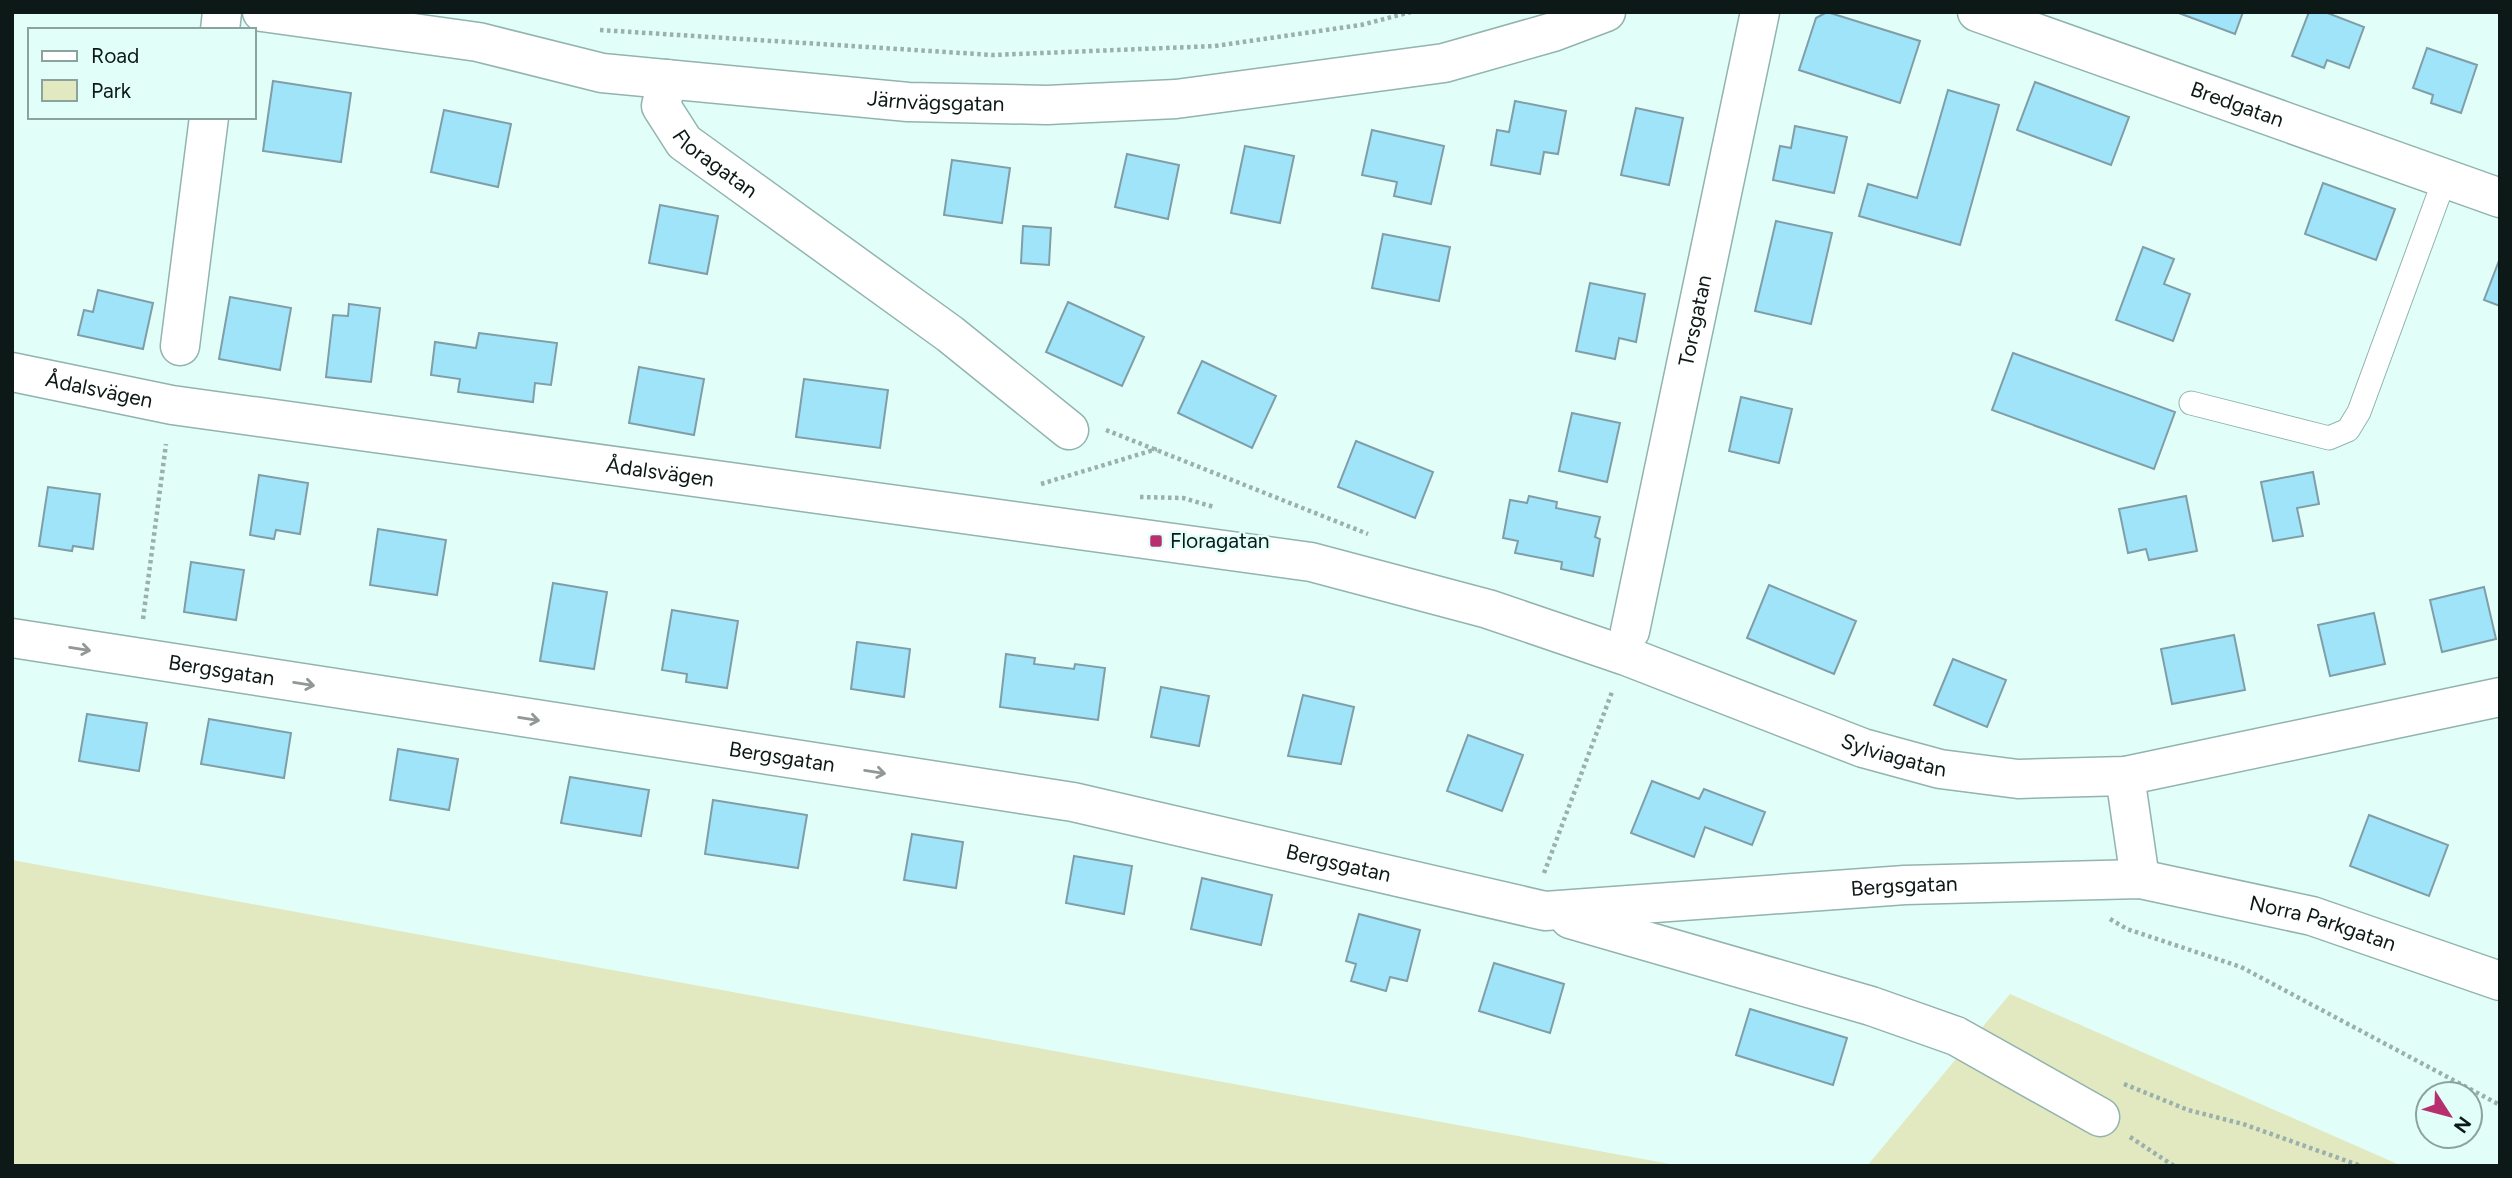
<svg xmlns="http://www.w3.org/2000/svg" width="2512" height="1178" font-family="Figtree,sans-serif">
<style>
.green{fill:#e2e8c0}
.building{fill:#a0e4f9;stroke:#7f9ea8;stroke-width:2}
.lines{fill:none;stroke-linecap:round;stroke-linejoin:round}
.service-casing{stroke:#92b3ae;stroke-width:25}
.minor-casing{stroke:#92b3ae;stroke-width:41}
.secondary-casing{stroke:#92b3ae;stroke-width:41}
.path{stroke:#99b0ac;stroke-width:4.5;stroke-dasharray:3.5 3.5;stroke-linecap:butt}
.service{stroke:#fff;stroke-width:23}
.minor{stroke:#fff;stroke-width:38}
.secondary{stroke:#fff;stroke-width:38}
.oneway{stroke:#929897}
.poi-dot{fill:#b72f6e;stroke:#e2fef9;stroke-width:2.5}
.labels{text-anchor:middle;stroke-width:5;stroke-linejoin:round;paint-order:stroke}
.street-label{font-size:21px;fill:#0c1917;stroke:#e2fef9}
.poi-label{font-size:21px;fill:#0c1917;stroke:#e2fef9;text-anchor:start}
</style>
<rect width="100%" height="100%" fill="#e2fef9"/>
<!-- green -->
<path class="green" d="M 12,860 L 1681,1166 L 12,1166 Z
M 2010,994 L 2402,1166 L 1867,1166 Z"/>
<!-- building -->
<path class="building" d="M 1827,12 L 1920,41 L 1900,103 L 1799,70 L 1816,18 Z
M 2176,12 L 2243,12 L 2235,34 Z
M 2309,12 L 2325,12 L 2364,27 L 2349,68 L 2327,60 L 2324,68 L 2292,56 Z
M 2427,48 L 2477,65 L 2461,113 L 2431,103 L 2433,95 L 2413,88 Z
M 273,81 L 351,93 L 341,162 L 263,151 Z
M 2035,82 L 2129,117 L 2111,165 L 2017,130 Z
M 1948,90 L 1999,105 L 1960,245 L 1859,216 L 1868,184 L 1917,198 Z
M 1515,101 L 1566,111 L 1558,154 L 1544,152 L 1540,174 L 1491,165 L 1497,130 L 1509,132 Z
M 1636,108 L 1683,118 L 1669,185 L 1621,175 Z
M 444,110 L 511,124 L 498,187 L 431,172 Z
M 1795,126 L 1847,137 L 1834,193 L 1773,180 L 1780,146 L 1791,148 Z
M 1372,130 L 1444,146 L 1431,204 L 1394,196 L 1397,182 L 1362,175 Z
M 1245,146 L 1294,156 L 1280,223 L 1231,213 Z
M 1127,154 L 1179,165 L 1168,219 L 1115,207 Z
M 952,160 L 1010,168 L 1002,223 L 944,215 Z
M 2323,183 L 2395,209 L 2376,260 L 2305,234 Z
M 660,205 L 718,216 L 707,274 L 649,263 Z
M 1776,221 L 1832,233 L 1811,324 L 1755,311 Z
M 1023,226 L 1051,228 L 1049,265 L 1021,263 Z
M 1383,234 L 1450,247 L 1439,301 L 1372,288 Z
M 2143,247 L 2174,259 L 2164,284 L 2190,294 L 2173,341 L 2116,320 Z
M 2500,258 L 2500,306 L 2484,300 Z
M 1590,283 L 1645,294 L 1636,342 L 1619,338 L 1615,359 L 1576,351 Z
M 98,290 L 153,303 L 143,349 L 78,335 L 84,310 L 93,312 Z
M 230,297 L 291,308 L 280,370 L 219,359 Z
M 1068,302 L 1144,337 L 1122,386 L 1046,352 Z
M 349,304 L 380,308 L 371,382 L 326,377 L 333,315 L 348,316 Z
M 479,333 L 557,343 L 551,385 L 535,383 L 533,402 L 458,392 L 460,379 L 431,375 L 435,342 L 476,348 Z
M 2013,353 L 2175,412 L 2154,469 L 1992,410 Z
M 1202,361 L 1276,396 L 1252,448 L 1178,413 Z
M 639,367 L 704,379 L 694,435 L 629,423 Z
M 804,379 L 888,390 L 880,448 L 796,437 Z
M 1741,397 L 1792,409 L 1779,463 L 1729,451 Z
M 1572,413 L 1620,423 L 1607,482 L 1559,471 Z
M 1356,441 L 1433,472 L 1415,518 L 1338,487 Z
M 2313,472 L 2319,504 L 2297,508 L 2303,536 L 2273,541 L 2261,482 Z
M 259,475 L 308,483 L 300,534 L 276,530 L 274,539 L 250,535 Z
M 48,487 L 100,494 L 93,549 L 73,546 L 72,551 L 39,546 Z
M 1529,496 L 1557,502 L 1556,508 L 1600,517 L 1595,537 L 1600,539 L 1593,576 L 1561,569 L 1562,562 L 1515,553 L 1518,541 L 1503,538 L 1510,500 L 1527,503 Z
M 2186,496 L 2197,551 L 2149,560 L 2146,549 L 2128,553 L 2119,509 Z
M 378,529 L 446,540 L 437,595 L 370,585 Z
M 191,562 L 244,570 L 236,620 L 184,612 Z
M 553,583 L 607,592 L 594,669 L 540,661 Z
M 1769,585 L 1856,621 L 1834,674 L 1747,638 Z
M 2484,587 L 2496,639 L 2442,652 L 2430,600 Z
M 672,610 L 738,621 L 727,688 L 686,682 L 687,674 L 662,670 Z
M 2374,613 L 2385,664 L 2330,676 L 2318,625 Z
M 2234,635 L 2245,690 L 2172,704 L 2161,649 Z
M 857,642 L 910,649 L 904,697 L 851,689 Z
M 1006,654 L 1035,658 L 1034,664 L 1074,669 L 1075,664 L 1105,668 L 1098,720 L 1000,707 Z
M 1953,659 L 2006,680 L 1987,727 L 1934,705 Z
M 1161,687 L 1209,696 L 1199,746 L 1151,737 Z
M 1303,695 L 1354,707 L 1341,764 L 1288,756 Z
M 87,714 L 147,723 L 139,771 L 79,761 Z
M 209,719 L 291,733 L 284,778 L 201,764 Z
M 1468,735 L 1523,755 L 1502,811 L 1447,791 Z
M 398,749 L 458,759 L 449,810 L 390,800 Z
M 570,777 L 649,790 L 641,836 L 561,823 Z
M 1652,781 L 1699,799 L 1704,789 L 1765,812 L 1752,845 L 1705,827 L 1694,857 L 1631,833 Z
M 713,800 L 807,815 L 798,868 L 705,854 Z
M 2369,815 L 2448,845 L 2429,896 L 2350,866 Z
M 912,834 L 963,842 L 956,888 L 904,880 Z
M 1074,856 L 1132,866 L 1124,914 L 1066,903 Z
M 1202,878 L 1272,895 L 1261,945 L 1191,929 Z
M 1359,914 L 1420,930 L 1407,981 L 1390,977 L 1386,991 L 1351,981 L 1356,964 L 1346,961 Z
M 1494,963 L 1564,984 L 1550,1033 L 1479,1011 Z
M 1750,1009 L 1847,1038 L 1833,1085 L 1736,1055 Z"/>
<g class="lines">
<defs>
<path id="service" d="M 2191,403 L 2329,438 L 2348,430 L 2359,412 L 2445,178"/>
<g id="minor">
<path id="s1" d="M 262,12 L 478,42 L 602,73 L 908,102 L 1047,105 L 1176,99 L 1444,63 L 1553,32 L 1606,12"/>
<path id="s2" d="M 1977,12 L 2500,198"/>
<path d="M 220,30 L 222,12"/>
<path id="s3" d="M 667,79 L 661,106 L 684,142 L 950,334 L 1069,430"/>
<path d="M 180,346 L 209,117"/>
<path id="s4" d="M 1630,631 L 1760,12"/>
<path id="s5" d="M 12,638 L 1073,802 L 1545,911 L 1905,885 L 2140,879 L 2312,916 L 2500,981"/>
<path d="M 2125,776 L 2140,879"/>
<path d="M 1570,919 L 1871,1006 L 1956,1036 L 2100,1117"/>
</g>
<g id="secondary">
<path id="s6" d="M 12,372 L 172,405 L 1311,562 L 1488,609 L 1626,656 L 1863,748 L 1940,769 L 2018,779 L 2125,776 L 2500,697"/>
</g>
</defs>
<!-- service casing -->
<use href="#service" class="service-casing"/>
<!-- minor casing -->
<use href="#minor" class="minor-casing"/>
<!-- secondary casing -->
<use href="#secondary" class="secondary-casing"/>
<!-- path -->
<path class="path" d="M 600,30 L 993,55 L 1215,46 L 1361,25 L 1411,12
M 1106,430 L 1368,534
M 1041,484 L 1157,449
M 1140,497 L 1183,498 L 1214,507
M 143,619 L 166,444
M 1544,873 L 1612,692
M 2110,919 L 2127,929 L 2241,967 L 2500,1105
M 2124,1084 L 2188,1110 L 2243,1124 L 2361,1166
M 2130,1137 L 2174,1166"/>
<!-- service -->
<use href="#service" class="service"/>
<!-- minor -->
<use href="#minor" class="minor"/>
<!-- secondary -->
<use href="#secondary" class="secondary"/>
</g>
<!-- one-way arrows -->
<defs><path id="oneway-shaft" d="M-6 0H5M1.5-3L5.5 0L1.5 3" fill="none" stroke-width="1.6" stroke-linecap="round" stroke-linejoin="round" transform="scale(1.75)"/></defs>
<g class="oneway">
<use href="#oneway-shaft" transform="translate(80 649) rotate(9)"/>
<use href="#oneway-shaft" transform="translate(304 684) rotate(9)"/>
<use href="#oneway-shaft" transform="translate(529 719) rotate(9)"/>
<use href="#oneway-shaft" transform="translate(875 772) rotate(9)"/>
</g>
<!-- markers -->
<rect class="poi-dot" x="1149" y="534" width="14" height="14" rx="3.5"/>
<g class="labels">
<!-- street labels -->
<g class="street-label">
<text dy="7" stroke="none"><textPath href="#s1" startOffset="681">Järnvägsgatan</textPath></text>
<text dy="7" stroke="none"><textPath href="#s2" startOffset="276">Bredgatan</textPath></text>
<text dy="7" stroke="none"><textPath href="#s3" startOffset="108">Floragatan</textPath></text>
<text dy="7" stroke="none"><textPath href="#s4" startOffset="317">Torsgatan</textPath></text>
<text dy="7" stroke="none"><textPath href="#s6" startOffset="89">Ådalsvägen</textPath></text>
<text dy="7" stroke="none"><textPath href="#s6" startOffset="656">Ådalsvägen</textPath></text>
<text dy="7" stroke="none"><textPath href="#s5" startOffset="212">Bergsgatan</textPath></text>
<text dy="7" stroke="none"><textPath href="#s6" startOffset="1928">Sylviagatan</textPath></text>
<text dy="7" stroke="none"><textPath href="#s5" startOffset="779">Bergsgatan</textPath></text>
<text dy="7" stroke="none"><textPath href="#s5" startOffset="1346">Bergsgatan</textPath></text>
<text dy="7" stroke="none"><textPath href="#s5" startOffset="1918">Bergsgatan</textPath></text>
<text dy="7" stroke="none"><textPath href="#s5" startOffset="2342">Norra Parkgatan</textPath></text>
</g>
<!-- poi labels -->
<g class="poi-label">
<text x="1170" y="548">Floragatan</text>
</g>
</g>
<!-- border -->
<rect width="2512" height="1178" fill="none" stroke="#0c1917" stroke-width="28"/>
<!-- legend -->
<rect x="28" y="28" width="228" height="91" fill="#e2fef9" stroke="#8ca29f" stroke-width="2"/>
<rect x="42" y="51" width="35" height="10" fill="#ffffff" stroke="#8ca29f" stroke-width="2"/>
<text x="91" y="63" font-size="21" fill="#0c1917">Road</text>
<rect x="42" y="80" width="35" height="21" fill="#e2e8c0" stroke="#8ca29f" stroke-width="2"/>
<text x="91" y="98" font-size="21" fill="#0c1917">Park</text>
<!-- north arrow -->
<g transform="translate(2449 1115) rotate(126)"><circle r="33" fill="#e2fef9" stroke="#8ca29f" stroke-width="2"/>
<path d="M0-5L12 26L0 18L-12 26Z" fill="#b72f6e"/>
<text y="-10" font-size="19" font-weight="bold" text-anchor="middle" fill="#0c1917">N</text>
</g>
</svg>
